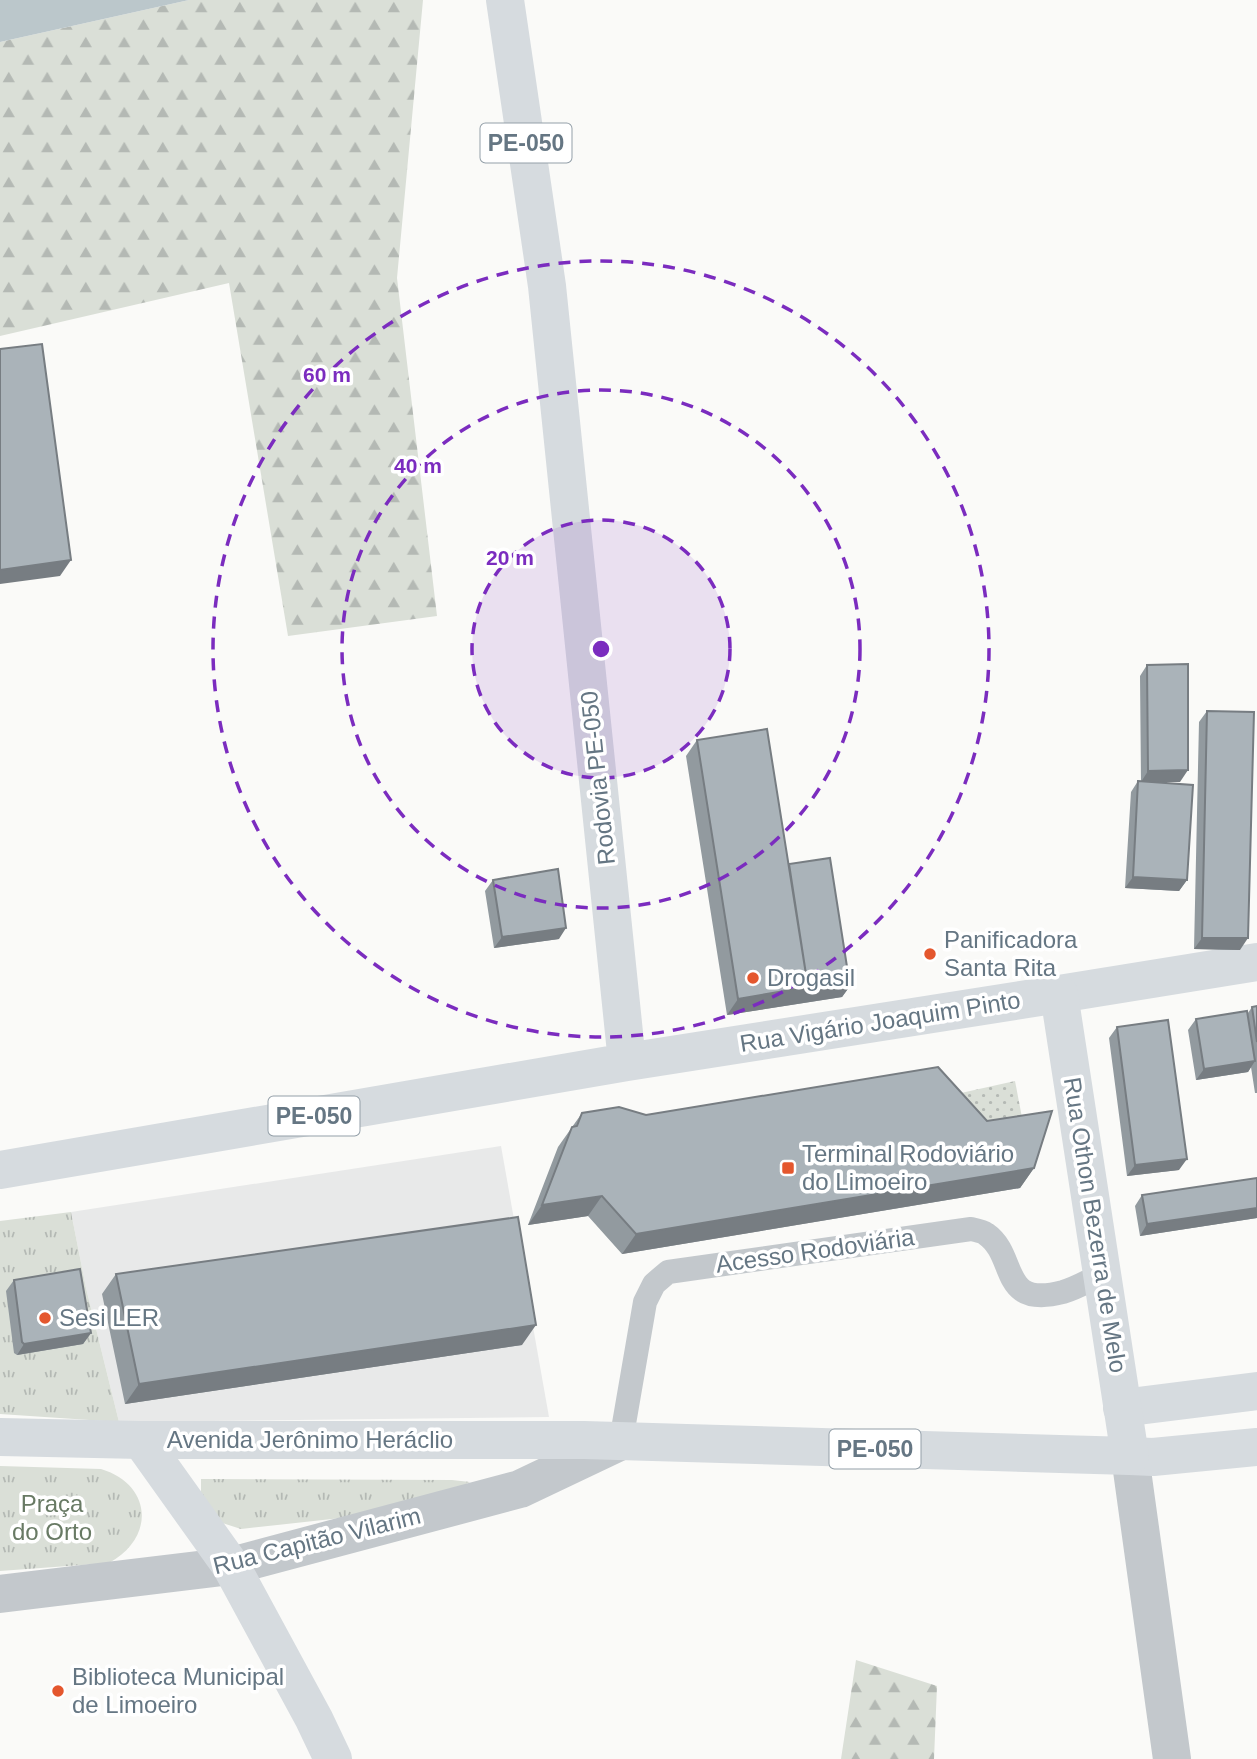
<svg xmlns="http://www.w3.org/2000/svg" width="1257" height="1759" font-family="Arial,sans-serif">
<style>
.built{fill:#e8e9e9}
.grass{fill:url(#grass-tufts)}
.forest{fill:url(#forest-firs)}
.garden{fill:url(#garden-dots)}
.water{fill:#bbc7cb}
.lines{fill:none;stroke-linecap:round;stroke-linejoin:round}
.lane{stroke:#c3c8cc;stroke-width:24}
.street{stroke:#c3c8cc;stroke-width:38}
.secondary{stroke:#d6dbdf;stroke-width:38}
.primary{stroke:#d6dbdf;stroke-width:38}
.wall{fill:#929a9f}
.shaded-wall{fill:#777d82}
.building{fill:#aab3b9;stroke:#777d82;stroke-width:2}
.ring{fill:none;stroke:#7b2cbf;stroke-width:3.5;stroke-dasharray:12 9}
.poi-dot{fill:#e4572e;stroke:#fff;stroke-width:2.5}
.labels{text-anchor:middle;stroke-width:7;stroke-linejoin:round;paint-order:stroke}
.shield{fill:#fff;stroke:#939fa8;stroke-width:2}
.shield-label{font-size:23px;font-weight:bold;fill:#657683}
.street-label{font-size:24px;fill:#657683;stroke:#fff}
.poi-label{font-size:24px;fill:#657683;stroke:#fff;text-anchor:start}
.park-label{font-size:24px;fill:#687a64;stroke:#fff}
.centre{fill:#7b2cbf;stroke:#fff;stroke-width:3.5}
.ring-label{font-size:21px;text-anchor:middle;font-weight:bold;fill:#7b2cbf;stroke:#fff;stroke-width:7;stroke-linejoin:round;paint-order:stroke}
</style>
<defs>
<pattern id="grass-tufts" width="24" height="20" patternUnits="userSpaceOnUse" patternTransform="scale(1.75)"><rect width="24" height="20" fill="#dadfd7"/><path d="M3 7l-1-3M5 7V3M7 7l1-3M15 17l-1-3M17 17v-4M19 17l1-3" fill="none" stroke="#b4b9b4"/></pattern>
<pattern id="forest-firs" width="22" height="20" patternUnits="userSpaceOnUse" patternTransform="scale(1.75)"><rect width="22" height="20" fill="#dadfd7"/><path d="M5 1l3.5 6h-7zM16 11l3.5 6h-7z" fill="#b4b9b4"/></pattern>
<pattern id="garden-dots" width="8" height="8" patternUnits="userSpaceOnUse" patternTransform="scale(1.75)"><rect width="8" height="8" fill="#dadfd7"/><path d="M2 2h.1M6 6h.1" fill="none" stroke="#b4b9b4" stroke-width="1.8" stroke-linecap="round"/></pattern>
</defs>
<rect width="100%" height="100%" fill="#fafaf8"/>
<!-- built -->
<path class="built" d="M 501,1146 L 549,1417 L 119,1422 L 86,1288 L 71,1212 Z"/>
<!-- grass -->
<path class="grass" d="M 71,1212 L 86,1288 L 119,1422 L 0,1414 L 0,1221 Z
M 0,1466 L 101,1469 C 153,1485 155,1538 109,1563 L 0,1571 Z
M 201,1479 L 452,1480 L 470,1482 L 457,1489 L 341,1518 L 241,1529 L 213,1520 L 201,1500 Z"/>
<!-- forest -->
<path class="forest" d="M 189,0 L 423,0 L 397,278 L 437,616 L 288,636 L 229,283 L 0,336 L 0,42 Z
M 856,1660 L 937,1686 L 934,1759 L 841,1759 Z"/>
<!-- garden -->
<path class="garden" d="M 1015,1081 L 1025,1133 L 973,1141 L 934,1099 Z"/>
<!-- water -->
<path class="water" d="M 0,0 L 189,0 L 0,42 Z"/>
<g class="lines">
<!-- lane -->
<path class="lane" d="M 621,1441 L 645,1302 L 654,1284 L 668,1272 L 971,1229 C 976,1230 982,1231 986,1234 C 1018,1256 998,1309 1063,1292 C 1077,1288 1090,1280 1103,1274"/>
<!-- street -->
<path class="street" d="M 1130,1456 L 1172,1759
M 0,1594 L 231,1566 L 520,1489 L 621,1441"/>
<!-- secondary -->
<path class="secondary" d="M 1059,994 L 1257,962
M 1122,1408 L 1257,1391
M 141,1440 L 231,1566 L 314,1719 L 333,1759
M 1130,1456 L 1153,1457 L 1257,1447"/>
<!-- primary -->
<path class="primary" d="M 505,0 L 547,286 L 627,1062
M 0,1170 L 627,1062 L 1059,994 L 1130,1456 L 584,1440 L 141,1440 L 0,1437"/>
</g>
<!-- wall -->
<path class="wall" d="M 1147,665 L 1180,782 L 1149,782 L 1187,880 L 1179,891 L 1125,888 L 1131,792 L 1138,781 L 1141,782 L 1140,676 Z
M 1207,711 L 1240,950 L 1194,949 L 1199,722 Z
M 697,740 L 789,864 L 850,986 L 842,997 L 727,1015 L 686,756 Z
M 493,880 L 559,939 L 494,948 L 485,891 Z
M 1257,1006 L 1257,1093 L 1255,1093 L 1251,1067 L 1248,1072 L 1196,1080 L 1188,1030 L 1196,1019 L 1248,1013 L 1252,1007 Z
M 1117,1027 L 1179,1170 L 1127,1176 L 1109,1038 Z
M 582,1113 L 646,1115 L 987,1121 L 1034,1168 L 1020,1188 L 622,1254 L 588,1216 L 528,1225 L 558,1147 Z
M 1257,1178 L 1257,1218 L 1140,1236 L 1135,1206 L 1142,1195 Z
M 116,1274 L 522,1345 L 125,1404 L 102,1294 Z
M 14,1280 L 91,1333 L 83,1344 L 17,1355 L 14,1353 L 6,1291 Z"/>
<!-- shaded-wall -->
<path class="shaded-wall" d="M 71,560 L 60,576 L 0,584 L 0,570 Z
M 1188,770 L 1180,782 L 1141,782 L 1148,771 Z
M 1133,877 L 1187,880 L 1179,891 L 1125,888 Z
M 566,928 L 559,939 L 494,948 L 502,937 Z
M 1202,938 L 1248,938 L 1240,950 L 1194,949 Z
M 850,986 L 842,997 L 727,1015 L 738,999 L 808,987 Z
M 1255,1061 L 1248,1072 L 1196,1080 L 1204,1069 Z
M 1187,1159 L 1179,1170 L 1127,1176 L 1135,1165 Z
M 1034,1168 L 1020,1188 L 622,1254 L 636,1234 Z
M 602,1196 L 588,1216 L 528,1225 L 542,1205 Z
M 1257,1208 L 1257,1218 L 1140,1236 L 1147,1224 Z
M 536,1325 L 522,1345 L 125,1404 L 139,1384 Z
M 91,1333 L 83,1344 L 17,1355 L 24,1344 Z"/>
<!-- building -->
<path class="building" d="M 42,344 L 71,560 L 0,570 L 0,349 Z
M 1188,664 L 1188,770 L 1148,771 L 1147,665 Z
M 1207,711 L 1254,712 L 1248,938 L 1202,938 Z
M 767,729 L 808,987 L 738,999 L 697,740 Z
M 1138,781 L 1193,785 L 1187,880 L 1133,877 Z
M 830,858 L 850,986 L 805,992 L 808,987 L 789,864 Z
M 558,869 L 566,928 L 502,937 L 493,880 Z
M 1257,1006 L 1257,1042 L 1252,1007 Z
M 1247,1011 L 1255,1061 L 1204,1069 L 1196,1019 Z
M 1168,1020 L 1187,1159 L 1135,1165 L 1117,1027 Z
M 938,1067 L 987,1121 L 1052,1111 L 1034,1168 L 636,1234 L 602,1196 L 542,1205 L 572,1127 L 577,1126 L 582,1113 L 619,1107 L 646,1115 Z
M 1257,1178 L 1257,1208 L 1147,1224 L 1142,1195 Z
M 518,1217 L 536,1325 L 139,1384 L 116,1274 Z
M 80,1269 L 91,1333 L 24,1344 L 22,1342 L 14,1280 Z"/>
<!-- distance rings -->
<circle cx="601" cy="649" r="129" fill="#7b2cbf" fill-opacity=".12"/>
<g class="ring">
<circle cx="601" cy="649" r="129"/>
<circle cx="601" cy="649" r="259"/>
<circle cx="601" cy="649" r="388"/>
</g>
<!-- markers -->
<g class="poi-dot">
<circle cx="930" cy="954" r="7"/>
<circle cx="753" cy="978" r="7"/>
<rect x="781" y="1161" width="14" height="14" rx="3.5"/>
<circle cx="45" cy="1318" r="7"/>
<circle cx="58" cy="1691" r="7"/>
</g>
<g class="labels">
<!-- shield labels -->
<g class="shield">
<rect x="480.5" y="123.5" width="91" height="39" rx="5"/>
<rect x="268.5" y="1096.5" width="91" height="39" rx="5"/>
<rect x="829.5" y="1429.5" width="91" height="39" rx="5"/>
</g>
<g class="shield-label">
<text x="526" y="151">PE-050</text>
<text x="314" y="1124">PE-050</text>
<text x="875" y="1457">PE-050</text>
</g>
<!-- street labels -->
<g class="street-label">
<text transform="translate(598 778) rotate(-96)" y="8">Rodovia PE-050</text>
<text transform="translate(880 1022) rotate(-9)" y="8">Rua Vigário Joaquim Pinto</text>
<text transform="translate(1095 1225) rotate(81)" y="8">Rua Othon Bezerra de Melo</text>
<text transform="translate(815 1251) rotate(-8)" y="8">Acesso Rodoviária</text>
<text x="310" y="1448">Avenida Jerônimo Heráclio</text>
<text transform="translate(317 1541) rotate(-14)" y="8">Rua Capitão Vilarim</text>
</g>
<!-- poi labels -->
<g class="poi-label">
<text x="944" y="948">Panificadora<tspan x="944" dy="28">Santa Rita</tspan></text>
<text x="767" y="986">Drogasil</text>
<text x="802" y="1162">Terminal Rodoviário<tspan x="802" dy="28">do Limoeiro</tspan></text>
<text x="59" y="1326">Sesi LER</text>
<text x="72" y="1685">Biblioteca Municipal<tspan x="72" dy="28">de Limoeiro</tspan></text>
</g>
<!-- park labels -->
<g class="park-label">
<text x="52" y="1512">Praça<tspan x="52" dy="28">do Orto</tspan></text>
</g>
</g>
<circle cx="601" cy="649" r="10" class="centre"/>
<g class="ring-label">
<text x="327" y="382">60 m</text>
<text x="418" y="473">40 m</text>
<text x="510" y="565">20 m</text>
</g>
</svg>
